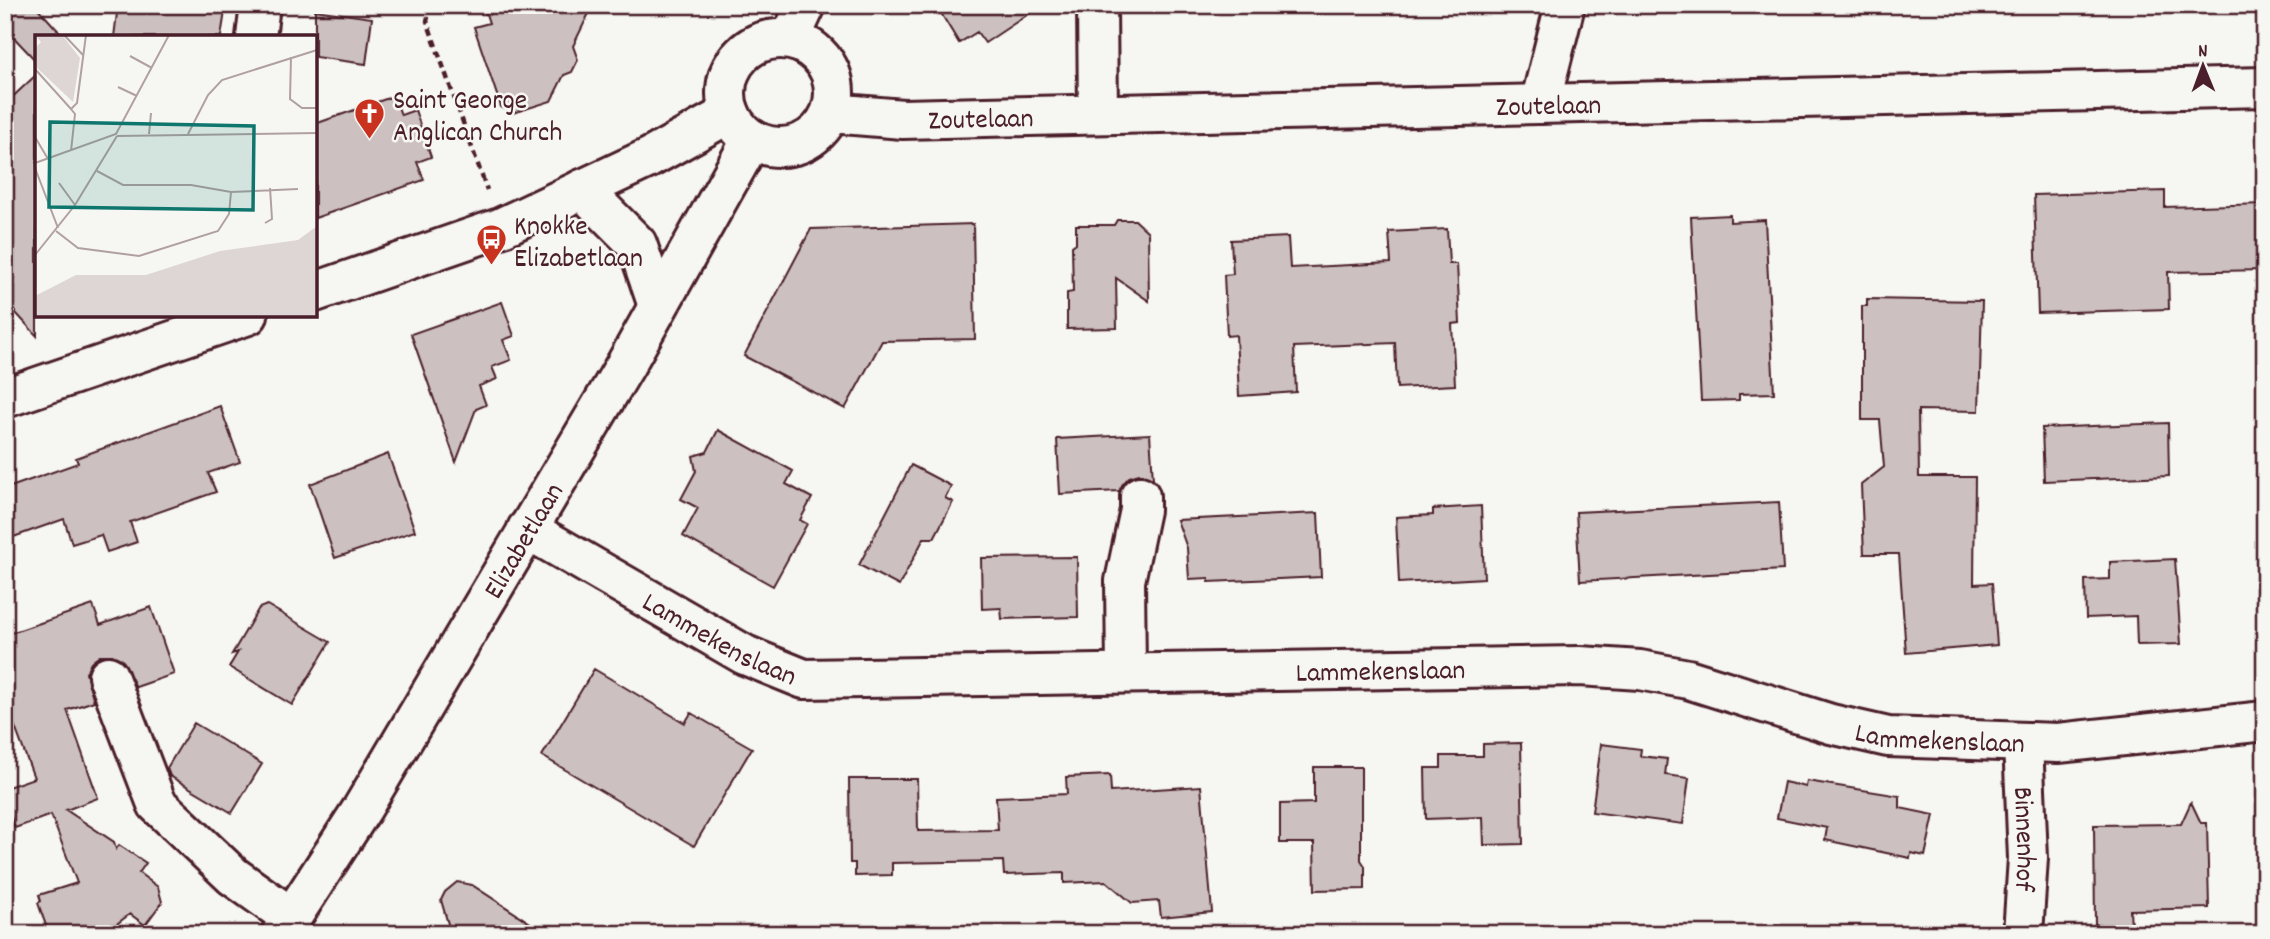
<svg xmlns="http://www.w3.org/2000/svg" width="2270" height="939" font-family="Dekko,sans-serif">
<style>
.building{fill:#ccc1c0;stroke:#4a1f2b;stroke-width:2}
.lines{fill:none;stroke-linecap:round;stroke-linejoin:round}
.minor-casing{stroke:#4a1f2b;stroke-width:44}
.path{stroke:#4a1f2b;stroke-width:4.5;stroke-dasharray:7 5;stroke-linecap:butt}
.minor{stroke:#f6f6f2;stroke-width:38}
.labels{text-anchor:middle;stroke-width:5;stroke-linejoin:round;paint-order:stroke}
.poi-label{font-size:28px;fill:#4a1f2b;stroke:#f6f6f2;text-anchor:start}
.street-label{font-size:28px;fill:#4a1f2b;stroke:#f6f6f2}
.inset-road{fill:none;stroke:#b1a0a2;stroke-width:2}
.view{fill:#0f766e;fill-opacity:0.15;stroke:#0f766e;stroke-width:3.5}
.inset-edge{fill:none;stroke:#4a1f2b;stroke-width:3.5}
</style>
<rect width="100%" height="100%" fill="#f6f6f2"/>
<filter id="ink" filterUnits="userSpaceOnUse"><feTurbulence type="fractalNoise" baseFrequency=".0143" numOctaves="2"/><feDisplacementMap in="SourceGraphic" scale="14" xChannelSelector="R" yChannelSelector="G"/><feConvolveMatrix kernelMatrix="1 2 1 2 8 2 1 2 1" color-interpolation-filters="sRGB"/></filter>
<g filter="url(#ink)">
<!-- building -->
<path class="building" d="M 5,5 L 35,5 L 64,37 L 37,37 L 37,62 L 5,28 Z
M 118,5 L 226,5 L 221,37 L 114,37 Z
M 483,5 L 593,5 L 573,46 L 578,60 L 572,72 L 564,75 L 551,101 L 513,113 L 501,107 L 474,27 L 489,23 Z
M 936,5 L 1042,5 L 985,43 L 977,32 L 959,43 Z
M 315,10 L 372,18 L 366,64 L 315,57 Z
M 37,74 L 37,336 L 5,301 L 5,104 Z
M 394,96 L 401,115 L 415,110 L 431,157 L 417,162 L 424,180 L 315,218 L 315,124 Z
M 2165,191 L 2165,207 L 2265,204 L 2265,270 L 2168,272 L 2169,309 L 2038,313 L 2034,195 Z
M 1730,215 L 1730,222 L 1765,220 L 1774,393 L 1739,394 L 1739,400 L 1701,401 L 1691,217 Z
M 1117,220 L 1135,220 L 1148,232 L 1149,301 L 1116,278 L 1117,328 L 1067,329 L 1067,293 L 1073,292 L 1072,246 L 1076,243 L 1076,225 L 1114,225 Z
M 973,224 L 975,339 L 882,341 L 845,409 L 744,356 L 811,229 Z
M 1447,229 L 1449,264 L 1457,264 L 1460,323 L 1452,324 L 1455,385 L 1397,388 L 1395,343 L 1294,347 L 1296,392 L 1239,396 L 1236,335 L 1227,336 L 1224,275 L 1233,274 L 1231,240 L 1288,237 L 1290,268 L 1391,263 L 1389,232 Z
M 1867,299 L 1982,301 L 1979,411 L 1918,410 L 1919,477 L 1975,477 L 1974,584 L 1992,583 L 1997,645 L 1906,653 L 1899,554 L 1864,554 L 1861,485 L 1884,467 L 1880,420 L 1862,420 L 1862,306 L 1867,306 Z
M 502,302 L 514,336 L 503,340 L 511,360 L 492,367 L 497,379 L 479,386 L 486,405 L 476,409 L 456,462 L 411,334 Z
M 220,406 L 240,462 L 208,473 L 216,492 L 130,522 L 137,542 L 107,552 L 101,535 L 72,544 L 64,519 L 5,540 L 5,489 L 78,463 L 76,458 Z
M 2168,423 L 2169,476 L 2044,481 L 2042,428 Z
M 718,430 L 793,471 L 786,484 L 812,498 L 800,520 L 807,524 L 773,586 L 683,536 L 698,508 L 681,499 L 696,471 L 693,456 L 707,452 Z
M 1150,434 L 1153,479 L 1139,474 L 1129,477 L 1119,491 L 1060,494 L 1057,439 Z
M 388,454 L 415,531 L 335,558 L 310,484 Z
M 911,465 L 951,486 L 945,498 L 953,502 L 934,538 L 924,538 L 899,586 L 859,565 Z
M 1779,502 L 1783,570 L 1580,581 L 1576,512 Z
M 1481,506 L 1484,578 L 1399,583 L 1396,517 L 1433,515 L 1433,509 Z
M 1318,513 L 1321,577 L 1209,582 L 1209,578 L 1189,579 L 1187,548 L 1177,520 Z
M 1077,557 L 1078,617 L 1002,619 L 1001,608 L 982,609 L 981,558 Z
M 2175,559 L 2181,644 L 2137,645 L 2136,616 L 2086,618 L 2085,580 L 2110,579 L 2110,562 Z
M 93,605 L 100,625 L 151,607 L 174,674 L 136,687 L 121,659 L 112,655 L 101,655 L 91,663 L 86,673 L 94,701 L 67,710 L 98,798 L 66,810 L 114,842 L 116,849 L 119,845 L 146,863 L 139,873 L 158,887 L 162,902 L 145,925 L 130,914 L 103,934 L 49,934 L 38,903 L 41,901 L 39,895 L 77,883 L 51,815 L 15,828 L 5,801 L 5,788 L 34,778 L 5,700 L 5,635 Z
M 267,605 L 330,642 L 292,705 L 229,667 L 238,652 L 232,654 L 259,608 Z
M 594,669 L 685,723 L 691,713 L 752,748 L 694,846 L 542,756 Z
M 194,723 L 262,764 L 232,813 L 170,776 L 167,768 Z
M 1521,743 L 1523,844 L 1484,845 L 1483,817 L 1426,819 L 1425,768 L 1441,768 L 1441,756 L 1483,756 L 1483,744 Z
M 1601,744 L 1641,749 L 1640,756 L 1667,759 L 1665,775 L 1689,778 L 1683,824 L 1592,812 Z
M 1314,767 L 1361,767 L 1361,860 L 1365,866 L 1365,889 L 1315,890 L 1314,843 L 1280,843 L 1280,804 L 1314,803 Z
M 1110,775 L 1111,792 L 1201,786 L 1212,912 L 1161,917 L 1159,901 L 1132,903 L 1106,881 L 1064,883 L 1064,873 L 1004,875 L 1003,861 L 892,863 L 892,875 L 855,876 L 855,863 L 850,863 L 849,779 L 917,779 L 918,831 L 998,830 L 996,797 L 1067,794 L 1066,777 Z
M 1807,781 L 1900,796 L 1900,808 L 1934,815 L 1925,856 L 1911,853 L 1910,858 L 1825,840 L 1827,828 L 1777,818 L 1784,782 L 1806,787 Z
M 2191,802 L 2201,823 L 2207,823 L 2209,908 L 2130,910 L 2131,927 L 2095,926 L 2094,825 L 2181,824 Z
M 457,882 L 472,885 L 547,934 L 451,934 L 441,900 L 445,892 Z"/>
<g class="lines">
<defs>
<g id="minor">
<path d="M 1097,5 L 1098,114"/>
<path d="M 256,37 L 260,5"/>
<path d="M 790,39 L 806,5"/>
<circle cx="780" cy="93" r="54"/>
<path d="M 1540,104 L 1565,5"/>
<path id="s1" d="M 831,113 L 903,119 L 2265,87"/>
<path d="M 582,189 L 637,244 L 658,306"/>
<path d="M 315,292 L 500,228 L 649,158 L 730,113"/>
<path d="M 5,398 L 248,315"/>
<path id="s2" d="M 527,529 L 745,655 L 804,679 L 1580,666 L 1640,670 L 1688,679 L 1831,724 L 1888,737 L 2058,743 L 2265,721"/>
<path d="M 1126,672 L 1125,581 L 1140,510 L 1140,496"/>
<path d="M 108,676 L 157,804 L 233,876 L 292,918"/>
<path id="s3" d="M 2023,743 L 2028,858 L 2023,934"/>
<path id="s4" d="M 281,934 L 362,809 L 626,364 L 752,139"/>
</g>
</defs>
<!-- minor casing -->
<use href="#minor" class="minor-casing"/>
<!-- path -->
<path class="path" d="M 431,5 L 427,21 L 487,190"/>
<!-- minor -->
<use href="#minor" class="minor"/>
</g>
</g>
<!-- icons -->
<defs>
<symbol id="church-pin" viewBox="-11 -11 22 30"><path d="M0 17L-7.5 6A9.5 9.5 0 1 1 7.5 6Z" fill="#c8321e" stroke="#f6f6f2"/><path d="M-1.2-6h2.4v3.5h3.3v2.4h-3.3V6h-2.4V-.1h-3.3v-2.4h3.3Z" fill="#fff"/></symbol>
<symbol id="bus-pin" viewBox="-11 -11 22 30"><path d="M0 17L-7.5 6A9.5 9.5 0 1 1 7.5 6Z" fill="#c8321e" stroke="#f6f6f2"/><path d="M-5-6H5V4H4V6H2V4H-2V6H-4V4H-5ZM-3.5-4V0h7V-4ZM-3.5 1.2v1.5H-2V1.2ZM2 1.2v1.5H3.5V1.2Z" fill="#fff"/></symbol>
</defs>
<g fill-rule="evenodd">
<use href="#church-pin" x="352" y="96" width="35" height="47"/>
<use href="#bus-pin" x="474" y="222" width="35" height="47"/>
</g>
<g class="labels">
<!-- poi labels -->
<g class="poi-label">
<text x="393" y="108">Saint George<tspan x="393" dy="32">Anglican Church</tspan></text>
<text x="514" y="234">Knokke<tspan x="514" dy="32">Elizabetlaan</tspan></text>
</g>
<!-- street labels -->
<g class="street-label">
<text dy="10" stroke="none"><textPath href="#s1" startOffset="718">Zoutelaan</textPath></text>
<text dy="10" stroke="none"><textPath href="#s1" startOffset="150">Zoutelaan</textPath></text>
<text dy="10" stroke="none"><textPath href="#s4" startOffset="462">Elizabetlaan</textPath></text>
<text dy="10" stroke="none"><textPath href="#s2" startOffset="222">Lammekenslaan</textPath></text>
<text dy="10" stroke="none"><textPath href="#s2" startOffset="892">Lammekenslaan</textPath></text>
<text dy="10" stroke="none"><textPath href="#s2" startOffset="1461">Lammekenslaan</textPath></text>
<text dy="10" stroke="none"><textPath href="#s3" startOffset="96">Binnenhof</textPath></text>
</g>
</g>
<!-- overview -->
<g transform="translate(35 35)">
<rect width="282" height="282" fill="#f6f6f2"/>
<path d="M 0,0 L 27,0 L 45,23 L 38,67 L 0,31 L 0,13 L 6,7 ZM 282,191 L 282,282 L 0,282 L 0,261 L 41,240 L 111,240 L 185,216 L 263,205 Z" fill="#ddd6d5"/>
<path class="inset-road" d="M 29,0 L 48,20M 95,21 L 117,33M 256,22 L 255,64 L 267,73 L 282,73M 0,34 L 36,74M 83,52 L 102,61M 114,99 L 116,78M 153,99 L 173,60 L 187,45 L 282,15M 82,101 L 282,98M 0,102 L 13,124M 36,116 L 40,79 L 36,74 L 42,68 L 51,0M 0,128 L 81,99 L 134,0M 0,133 L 23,193M 62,136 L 88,150 L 156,150 L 196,157 L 263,154M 24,148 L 40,170M 230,188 L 237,184 L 235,153M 21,196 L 43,213 L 104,221 L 183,196 L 194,179 L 196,157M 0,220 L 40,170 L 82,101"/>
<path class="view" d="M 15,87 L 219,91 L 218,175 L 14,172 Z"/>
<rect width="282" height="282" class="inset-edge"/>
</g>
<!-- margin -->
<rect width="2270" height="939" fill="none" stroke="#f6f6f2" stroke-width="28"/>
<rect x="14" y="14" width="2242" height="911" fill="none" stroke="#4a1f2b" stroke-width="2.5" filter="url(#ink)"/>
<!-- north arrow -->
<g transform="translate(2203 66) rotate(359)" stroke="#f6f6f2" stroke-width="5" paint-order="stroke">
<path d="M0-5L12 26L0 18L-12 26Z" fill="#4a1f2b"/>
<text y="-10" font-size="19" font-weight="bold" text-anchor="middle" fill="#4a1f2b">N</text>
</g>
</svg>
